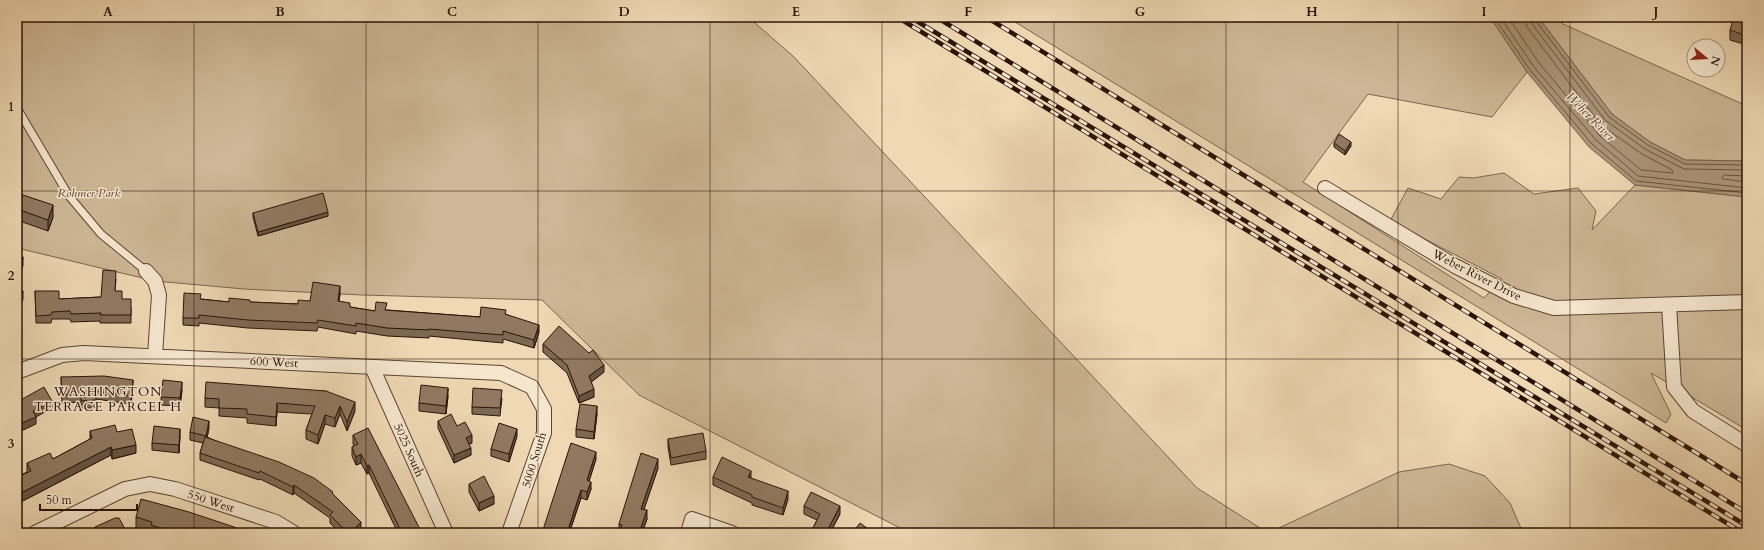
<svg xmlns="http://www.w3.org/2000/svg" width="1764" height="550" font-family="Cardo,serif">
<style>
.green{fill:#ceb796;stroke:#7c654f}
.water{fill:#ac9579;stroke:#78614c}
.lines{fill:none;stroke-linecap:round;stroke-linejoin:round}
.shore{stroke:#6c5440;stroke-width:1}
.lane-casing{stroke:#5c4433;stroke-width:9}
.street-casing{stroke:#5c4433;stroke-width:16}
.lane{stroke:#f5e6ce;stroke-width:7}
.street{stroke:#f5e6ce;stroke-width:14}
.rail-casing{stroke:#2b1308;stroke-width:4.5}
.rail{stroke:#f5e6ce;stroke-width:3;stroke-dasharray:9;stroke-linecap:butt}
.wall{fill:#7d6853;stroke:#2b1308}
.shaded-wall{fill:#654;stroke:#2b1308}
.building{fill:#917961;stroke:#2b1308}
.grid{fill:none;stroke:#2b1308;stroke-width:1;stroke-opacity:0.55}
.labels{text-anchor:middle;stroke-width:3;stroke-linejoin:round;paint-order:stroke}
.park-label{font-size:12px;font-style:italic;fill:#5c4433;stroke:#f5e6ce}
.street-label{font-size:12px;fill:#2b1308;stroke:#f5e6ce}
.water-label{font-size:13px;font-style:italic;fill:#5f4735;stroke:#f5e6ce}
.neighbourhood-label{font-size:13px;letter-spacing:1px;fill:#2b1308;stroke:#f5e6ce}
.neatline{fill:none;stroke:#2b1308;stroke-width:1.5}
.grid-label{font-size:13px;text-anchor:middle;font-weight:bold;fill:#2b1308}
</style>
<rect width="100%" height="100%" fill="#efd8b3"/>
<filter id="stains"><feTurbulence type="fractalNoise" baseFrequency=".005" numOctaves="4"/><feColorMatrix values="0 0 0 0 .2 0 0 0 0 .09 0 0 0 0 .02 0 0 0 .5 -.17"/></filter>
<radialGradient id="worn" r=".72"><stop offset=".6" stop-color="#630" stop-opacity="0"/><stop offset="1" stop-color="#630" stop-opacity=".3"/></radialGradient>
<!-- green -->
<path class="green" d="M 17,17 L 748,17 L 793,56 L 1197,488 L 1268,533 L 1399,472 L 1449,464 L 1485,476 L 1510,503 L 1523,533 L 910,533 L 639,395 L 542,300 L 362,295 L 244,289 L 155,281 L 17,248 Z
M 1007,17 L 1490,17 L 1527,72 L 1492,117 L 1368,94 L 1303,182 L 1484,298 L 1502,279 L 1390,221 L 1408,188 L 1441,199 L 1459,177 L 1473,178 L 1504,173 L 1534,194 L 1578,188 L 1596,211 L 1592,230 L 1635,185 L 1747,197 L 1747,430 L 1651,373 L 1671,414 L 1666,423 Z
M 1538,17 L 1557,17 L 1563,24 L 1747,106 L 1747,161 L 1685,160 L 1650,142 L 1612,114 Z"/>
<!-- water -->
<path class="water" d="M 1490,17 L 1538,17 L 1612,114 L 1650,142 L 1685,160 L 1747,161 L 1747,197 L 1635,185 L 1589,147 L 1527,72 Z"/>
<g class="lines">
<!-- shore -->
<path class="shore" d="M 1494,17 L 1530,70 L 1592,144 L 1636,181 L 1747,193
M 1500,17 L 1534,67 L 1596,140 L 1638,176 L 1747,188
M 1508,17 L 1539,63 L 1600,136 L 1641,170 L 1673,173 L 1672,170 L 1642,154 L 1601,125 L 1527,27 L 1524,17
M 1530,17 L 1532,24 L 1605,120 L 1645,149 L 1684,169 L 1747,170
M 1535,17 L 1536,21 L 1609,117 L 1648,145 L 1685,164 L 1747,165
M 1747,176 L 1724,175 L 1722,177 L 1723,179 L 1747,182"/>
<defs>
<path id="lane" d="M 17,108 L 69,196 L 101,234 L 146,271"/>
<path id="street" d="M 1325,188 L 1455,266 L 1514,296 L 1554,308 L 1747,302
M 146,271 L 155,281 L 159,295 L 155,356
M 1669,305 L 1674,387 L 1693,411 L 1747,445
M 372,367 L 446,533
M 17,372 L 62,355 L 84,353 L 501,373 L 532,387 L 544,409 L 544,433 L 509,533
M 35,533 L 125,489 L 150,484 L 175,489 L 276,522 L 294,533
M 688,533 L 692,519 L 732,533"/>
</defs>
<!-- lane casing -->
<use href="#lane" class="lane-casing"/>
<!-- street casing -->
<use href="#street" class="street-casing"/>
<!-- lane -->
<use href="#lane" class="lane"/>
<!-- street -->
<use href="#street" class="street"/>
<defs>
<path id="rail" d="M 897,17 L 1743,533
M 910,17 L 1747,526
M 936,17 L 1747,513
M 986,17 L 1747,484"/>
</defs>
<!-- rail casing -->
<use href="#rail" class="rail-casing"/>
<!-- rail -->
<use href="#rail" class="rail"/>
</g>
<!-- wall -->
<path class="wall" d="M 1747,17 L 1747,45 L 1730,40 L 1730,30 Z
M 1334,143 L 1351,146 L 1345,155 L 1334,147 Z
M 17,193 L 53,217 L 48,231 L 17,220 Z
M 253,213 L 328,216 L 258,236 L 253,217 Z
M 116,279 L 115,291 L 122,299 L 131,307 L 131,323 L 100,323 L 100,321 L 71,322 L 70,319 L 52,319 L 51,323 L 36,323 L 35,291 L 59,299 L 101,297 Z
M 340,294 L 339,301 L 350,307 L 375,311 L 387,310 L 480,317 L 506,314 L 539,332 L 534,348 L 503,339 L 503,343 L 429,336 L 429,338 L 387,336 L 356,331 L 356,334 L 318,327 L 317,331 L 248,328 L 199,323 L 199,326 L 183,325 L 183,318 L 201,299 L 229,302 L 250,302 L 298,304 L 310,301 Z
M 543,344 L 604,372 L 591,382 L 594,397 L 579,403 L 567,373 L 543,352 Z
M 61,377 L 133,387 L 131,404 L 96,399 L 96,408 L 81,408 L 81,402 L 62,403 Z
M 182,390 L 180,406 L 161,405 L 161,397 Z
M 326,391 L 355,411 L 347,431 L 340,414 L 335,427 L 325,424 L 318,444 L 306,439 L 306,430 L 312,414 L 277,412 L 276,426 L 247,423 L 247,418 L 219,416 L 219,408 L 205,407 L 205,398 Z
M 448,396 L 446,414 L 419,411 L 419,403 Z
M 502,398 L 500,416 L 472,414 L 472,407 Z
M 597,414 L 594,439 L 576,437 L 576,429 Z
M 438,421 L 457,426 L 472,443 L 469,444 L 471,455 L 454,463 L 438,428 Z
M 209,428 L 207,437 L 333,494 L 361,530 L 358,533 L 340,533 L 330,523 L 330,518 L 294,493 L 293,495 L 260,479 L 259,480 L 200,460 L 200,453 L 203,443 L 190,440 L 190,432 Z
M 90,431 L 117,432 L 136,453 L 112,459 L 111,455 L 17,504 L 17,477 L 27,472 L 27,463 L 53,459 L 90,439 Z
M 353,435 L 422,533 L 398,533 L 369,473 L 367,474 L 361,463 L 356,465 L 352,456 L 352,447 L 354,446 L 353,444 Z
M 180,436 L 179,453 L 152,450 L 152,443 Z
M 517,436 L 509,462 L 491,456 L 491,449 Z
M 668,439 L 706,451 L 706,459 L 671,465 L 668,447 Z
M 596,459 L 589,481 L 591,489 L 587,500 L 581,498 L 570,531 L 542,533 Z
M 658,468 L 644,509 L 647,519 L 642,533 L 619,533 L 619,524 Z
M 713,477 L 751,478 L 788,499 L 783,515 L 752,505 L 752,503 L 713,485 Z
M 469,484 L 494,504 L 479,511 L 469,492 Z
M 804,506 L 840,514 L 830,533 L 813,533 L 813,528 L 817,520 L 804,514 Z
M 136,517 L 252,533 L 151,533 L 136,528 Z
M 95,527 L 98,533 L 95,533 Z"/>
<!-- shaded-wall -->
<path class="shaded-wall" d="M 1351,142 L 1351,146 L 1345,155 L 1345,151 Z
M 53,205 L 53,217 L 48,231 L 48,220 Z
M 328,212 L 328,216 L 258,236 L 258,232 Z
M 23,257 L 23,265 L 17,287 L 17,280 Z
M 340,286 L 340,294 L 338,309 L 338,301 Z
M 23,291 L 23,299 L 17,316 L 17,309 Z
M 539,325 L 539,332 L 534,348 L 534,340 Z
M 604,365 L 604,372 L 589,384 L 589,376 Z
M 133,380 L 133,387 L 131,404 L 131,396 Z
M 182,382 L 182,390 L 180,406 L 180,398 Z
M 448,388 L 448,396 L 446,414 L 446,406 Z
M 594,389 L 594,397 L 579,403 L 579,396 Z
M 52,401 L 52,408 L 36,417 L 36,424 L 17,433 L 17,425 L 33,411 Z
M 355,402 L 355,411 L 347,431 L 347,422 Z
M 277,403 L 277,412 L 276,426 L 276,417 Z
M 340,406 L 340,414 L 335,427 L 335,418 Z
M 597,406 L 597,414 L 594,439 L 594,432 Z
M 325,415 L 325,424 L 318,444 L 318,435 Z
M 209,421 L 209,428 L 206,443 L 206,436 Z
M 180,429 L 180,436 L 179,453 L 179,445 Z
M 517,429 L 517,436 L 509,462 L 509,454 Z
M 472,435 L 472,443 L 466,446 L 466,438 Z
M 136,445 L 136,453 L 112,459 L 112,450 Z
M 111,447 L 111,455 L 17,504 L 17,495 Z
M 471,448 L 471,455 L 454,463 L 454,455 Z
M 596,452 L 596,459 L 587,488 L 587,480 Z
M 361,454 L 361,463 L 356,465 L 356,457 Z
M 658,459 L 658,468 L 641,518 L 641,509 Z
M 369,465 L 369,473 L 367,474 L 367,466 Z
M 751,471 L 751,478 L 748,477 Z
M 591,482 L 591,489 L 587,500 L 587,492 Z
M 294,485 L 294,493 L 293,495 L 293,487 Z
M 581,490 L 581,498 L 569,533 L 568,530 Z
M 788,491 L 788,499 L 783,515 L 783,508 Z
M 494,496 L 494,504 L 479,511 L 479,503 Z
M 840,506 L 840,514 L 830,533 L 826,533 Z
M 647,510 L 647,519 L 642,533 L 639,533 Z
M 361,522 L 361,530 L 358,533 L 350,533 Z"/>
<!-- building -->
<path class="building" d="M 1734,17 L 1747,17 L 1747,36 L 1730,30 Z
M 1339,134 L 1351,142 L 1345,151 L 1334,143 Z
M 17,193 L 53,205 L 48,220 L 17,209 Z
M 323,193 L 328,212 L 258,232 L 253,213 Z
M 17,255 L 23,257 L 17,280 Z
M 103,270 L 116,271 L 115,291 L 122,291 L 122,299 L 131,299 L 131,315 L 100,315 L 101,313 L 71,314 L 70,311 L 52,312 L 51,315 L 36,316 L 35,291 L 59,291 L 59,299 L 101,297 Z
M 313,282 L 340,286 L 338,301 L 350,303 L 350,307 L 375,311 L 376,302 L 387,303 L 385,310 L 480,317 L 481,307 L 506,310 L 505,314 L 539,325 L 534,340 L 503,331 L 503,335 L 429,329 L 429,330 L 387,328 L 356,323 L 356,326 L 318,320 L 317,323 L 248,320 L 199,315 L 199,318 L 183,318 L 184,293 L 201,294 L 200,299 L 229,302 L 229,298 L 250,300 L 250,302 L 298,304 L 298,300 L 310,301 Z
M 17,291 L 23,291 L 17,309 Z
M 559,326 L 589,353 L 593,350 L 604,365 L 589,376 L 594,389 L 579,396 L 567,365 L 543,344 Z
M 104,376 L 133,380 L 131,396 L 96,391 L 96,400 L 81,401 L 81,394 L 62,395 L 61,377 Z
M 163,380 L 182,382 L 180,398 L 161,397 Z
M 206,382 L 326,391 L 355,402 L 347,422 L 340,406 L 335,418 L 325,415 L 318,435 L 306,430 L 315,406 L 277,403 L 276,417 L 247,414 L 247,409 L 219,408 L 219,399 L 205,398 Z
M 421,385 L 448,388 L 446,406 L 419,403 Z
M 44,387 L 52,401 L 33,411 L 36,417 L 17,425 L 17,402 Z
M 473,388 L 502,390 L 500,408 L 472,407 Z
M 580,404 L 597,406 L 594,432 L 576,429 Z
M 451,414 L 457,426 L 465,422 L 472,435 L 466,438 L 471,448 L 454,455 L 438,421 Z
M 193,417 L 209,421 L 206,436 L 190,432 Z
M 499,423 L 517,429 L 509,454 L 491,449 Z
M 115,425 L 117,432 L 132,429 L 136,445 L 112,450 L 111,447 L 17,495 L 17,477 L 31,471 L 27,463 L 50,453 L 53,459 L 92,438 L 90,431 Z
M 154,426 L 180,429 L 179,445 L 152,443 Z
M 368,428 L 422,533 L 402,533 L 369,465 L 367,466 L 361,454 L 356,457 L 352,447 L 358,444 L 353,435 Z
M 703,433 L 706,451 L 671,458 L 668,439 Z
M 205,437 L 279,462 L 314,478 L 333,492 L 332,493 L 361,522 L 350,533 L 348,533 L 330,515 L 333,512 L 294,485 L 293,487 L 260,471 L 259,473 L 200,453 Z
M 571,443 L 596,452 L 587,480 L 591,482 L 587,492 L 581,490 L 568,530 L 576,533 L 542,533 Z
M 641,453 L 658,459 L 641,509 L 647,510 L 639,533 L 619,533 L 622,525 L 619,524 Z
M 722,457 L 751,471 L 748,477 L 788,491 L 783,508 L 752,497 L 752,495 L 713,477 Z
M 484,476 L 494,496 L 479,503 L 469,484 Z
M 811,492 L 840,506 L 826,533 L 823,533 L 813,528 L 820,514 L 804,506 Z
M 141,499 L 189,512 L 252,533 L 176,533 L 151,525 L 152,522 L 136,517 Z
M 115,518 L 119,518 L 126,531 L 122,533 L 98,533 L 95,527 Z
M 860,523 L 871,531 L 869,533 L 852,533 Z"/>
<!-- grid -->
<path class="grid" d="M 194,17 L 194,533M 366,17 L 366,533M 538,17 L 538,533M 710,17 L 710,533M 882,17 L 882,533M 1054,17 L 1054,533M 1226,17 L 1226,533M 1398,17 L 1398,533M 1570,17 L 1570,533M 17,191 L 1747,191M 17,359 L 1747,359"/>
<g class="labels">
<!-- park labels -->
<g class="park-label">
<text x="89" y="197">Rohmer Park</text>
</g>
<!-- street labels -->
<g class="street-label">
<text transform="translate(1477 275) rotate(27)" y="4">Weber River Drive</text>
<text transform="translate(274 362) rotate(3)" y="4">600 West</text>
<text transform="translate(409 450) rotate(66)" y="4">5025 South</text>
<text transform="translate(534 460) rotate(-73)" y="4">5000 South</text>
<text transform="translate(211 501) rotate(18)" y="4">550 West</text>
</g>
<!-- water labels -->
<g class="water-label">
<text transform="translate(1591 116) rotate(45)" y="5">Weber River</text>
</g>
<!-- neighbourhood labels -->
<g class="neighbourhood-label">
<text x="108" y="396">WASHINGTON<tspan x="108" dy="15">TERRACE PARCEL H</tspan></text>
</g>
</g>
<!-- margin -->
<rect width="1764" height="550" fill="none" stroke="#efd8b3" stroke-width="44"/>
<!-- north arrow -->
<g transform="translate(1706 58) rotate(108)"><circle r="19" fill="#f5e6ce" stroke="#a4927f"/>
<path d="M0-3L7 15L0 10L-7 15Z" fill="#8f2418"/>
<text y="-6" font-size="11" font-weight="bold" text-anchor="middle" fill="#2b1308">N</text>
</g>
<!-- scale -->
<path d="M40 504v6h97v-6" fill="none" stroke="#2b1308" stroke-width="2"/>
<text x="46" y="504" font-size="12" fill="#2b1308" stroke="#f5e6ce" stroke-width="3" paint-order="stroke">50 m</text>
<rect x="22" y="22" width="1720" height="506" class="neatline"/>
<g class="grid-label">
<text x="108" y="16">A</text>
<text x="280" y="16">B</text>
<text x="452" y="16">C</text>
<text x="624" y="16">D</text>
<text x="796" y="16">E</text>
<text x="968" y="16">F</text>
<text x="1140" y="16">G</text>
<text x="1312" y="16">H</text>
<text x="1484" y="16">I</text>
<text x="1656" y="16">J</text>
<text x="11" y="111">1</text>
<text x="11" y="280">2</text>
<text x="11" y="448">3</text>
</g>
<rect width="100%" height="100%" filter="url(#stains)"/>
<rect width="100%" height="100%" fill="url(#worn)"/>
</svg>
